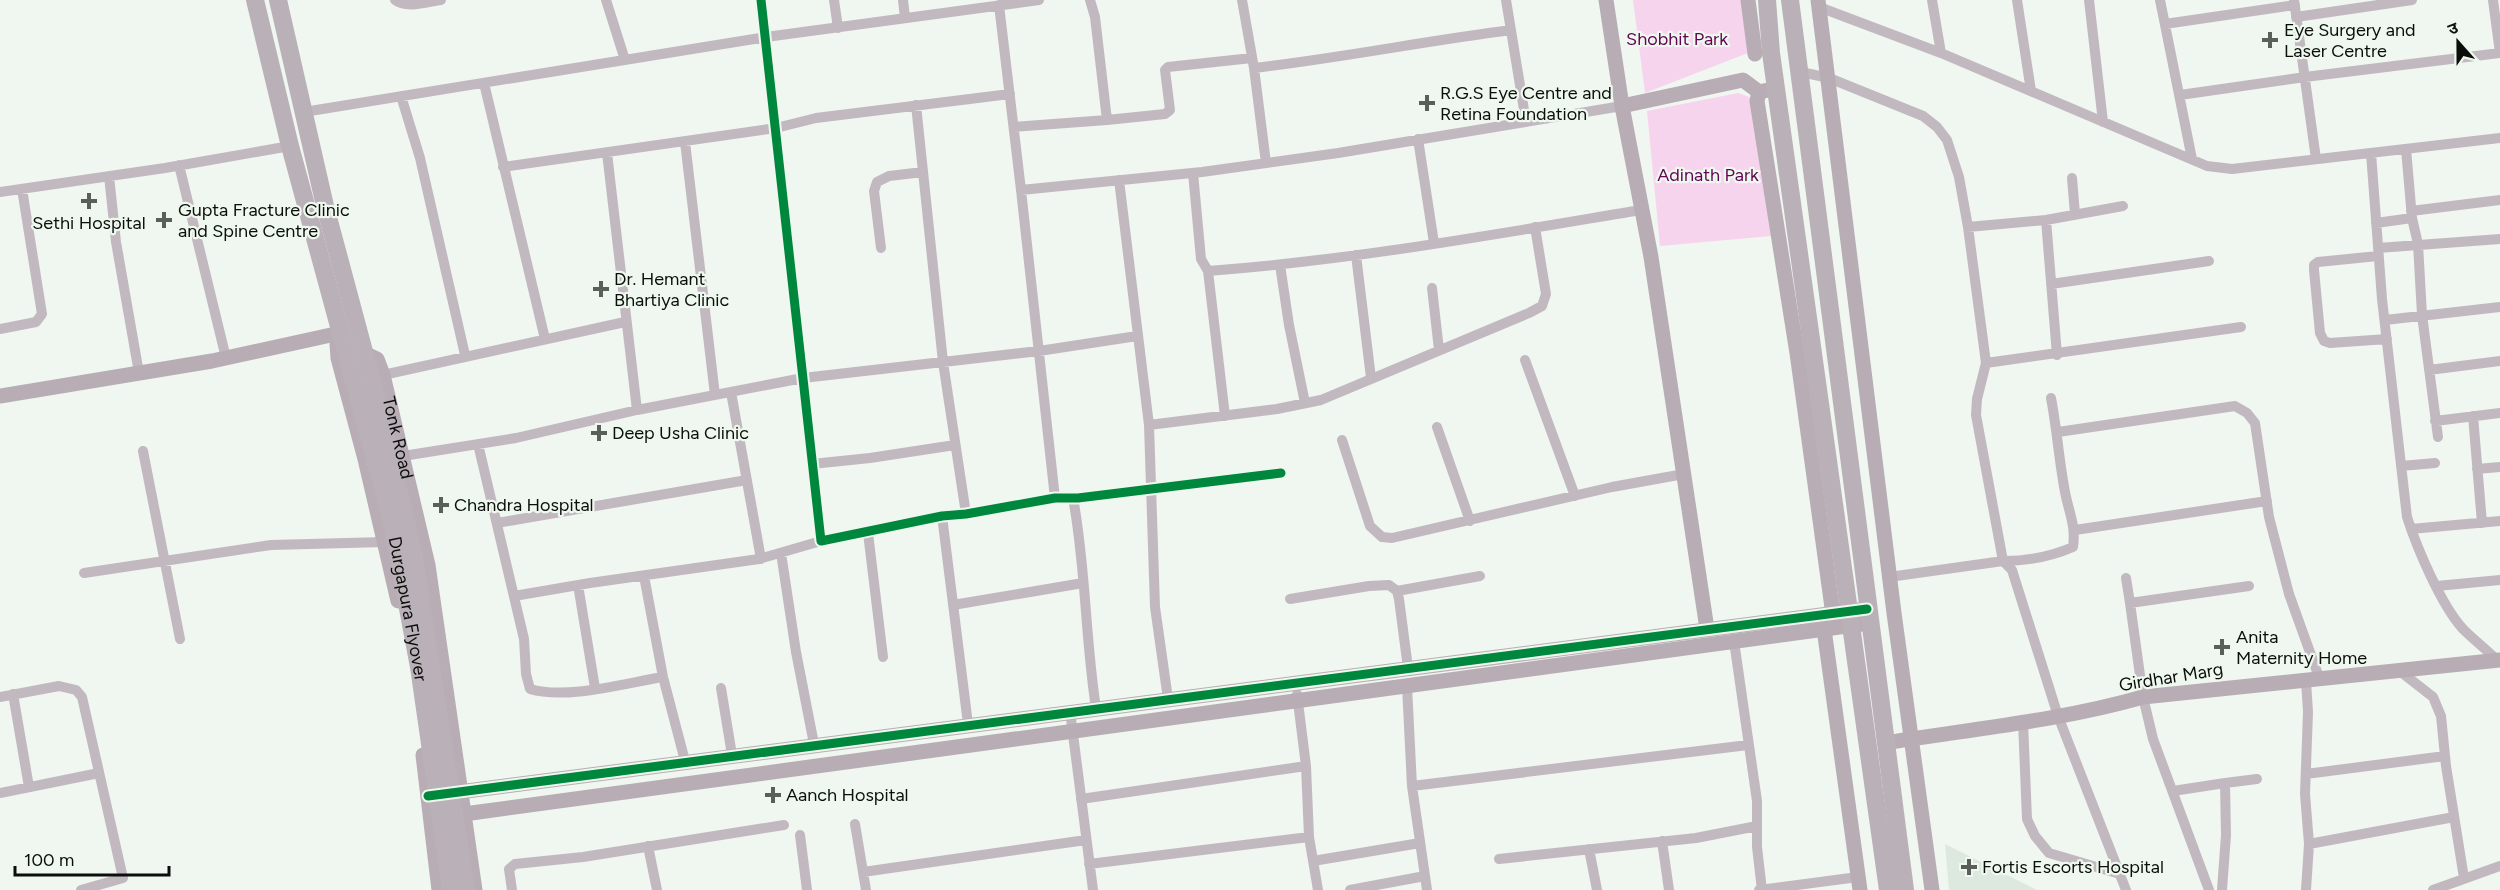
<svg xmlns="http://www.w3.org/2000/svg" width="2500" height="890" font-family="Figtree,'Noto Sans Devanagari',sans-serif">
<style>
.built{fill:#dde9de}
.green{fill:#f7d4ee}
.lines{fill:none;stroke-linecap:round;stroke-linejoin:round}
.street{stroke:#c2b9c0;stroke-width:10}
.secondary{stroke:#b8adb4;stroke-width:15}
.primary{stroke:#bab0b7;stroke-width:18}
.cycleway-casing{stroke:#eef8ee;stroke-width:13}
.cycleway{stroke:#00873e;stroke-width:9}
.poi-dot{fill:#5b5f5b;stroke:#eef8ee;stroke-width:2}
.labels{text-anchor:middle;stroke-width:4.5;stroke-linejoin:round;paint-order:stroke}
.poi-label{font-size:18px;fill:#0b0e0b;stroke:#eef8ee;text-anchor:start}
.park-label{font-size:18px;fill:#620455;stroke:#eef8ee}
.street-label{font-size:18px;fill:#0b0e0b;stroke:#eef8ee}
</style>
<rect width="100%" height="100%" fill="#f0f6f0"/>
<!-- built -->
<path class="built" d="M 1945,844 L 2037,890 L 1949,890 Z"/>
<!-- green -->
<path class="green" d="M 1633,0 L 1741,0 L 1748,53 L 1645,93 Z
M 1738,93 L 1749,97 L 1753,102 L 1771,236 L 1660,246 L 1647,111 Z"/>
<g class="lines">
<!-- street -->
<path class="street" d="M 395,0 C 406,9 427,2 441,0
M 606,0 L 625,60
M 761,0 L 821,541 L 942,516 L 966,514 L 1055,498 L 1078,498 L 1281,473
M 834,0 L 838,28
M 903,0 L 905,18
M 1242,0 L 1254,68 L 1266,163
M 1506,0 L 1526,122
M 1932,0 L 1941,53
M 2017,0 L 2031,91
M 2089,0 L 2103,122
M 2160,0 L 2192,159
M 2294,0 L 2316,159
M 2493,0 L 2500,53
M 999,5 L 1021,190 L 1055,498
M 1819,7 L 1941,53 L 2207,166 L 2232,169 L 2500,138
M 2296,17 L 2412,0
M 2165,24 L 2295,5
M 1254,68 C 1340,58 1425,41 1511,30
M 1801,72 L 1829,78 L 1923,116 L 1937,127 L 1947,140 L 1959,177 L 1968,227 L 1986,363 L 1977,399 L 1976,415 L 2003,561 L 1889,577
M 484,83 L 545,339
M 2180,95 L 2305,77 L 2500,53
M 401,96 L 420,158 L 465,355
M 916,105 L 943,362 L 966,514
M 304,112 L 766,37 L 1039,0
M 1107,120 L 1165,114 L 1170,110 L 1165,70 L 1168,67 L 1252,58
M 1014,127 L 1107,120 L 1095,17 L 1090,0
M 1418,139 L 1434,243
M 685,142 L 715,395
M 2406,149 L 2412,218 L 2418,244 L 2422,315 L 2438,437
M 607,153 L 637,410
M 2371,153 L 2382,299 L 2407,517 C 2417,548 2441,605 2463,629 C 2474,640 2487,650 2498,661
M 179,165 L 226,358
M 503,167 L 776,128 L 816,118 L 1010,94
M 1193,173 L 1201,259 L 1208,271 L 1225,416
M 109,176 L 116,242 L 139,373
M 2072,178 L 2075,214
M 1119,180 L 1149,425 L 1155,607 L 1168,699
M 1021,190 L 1202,172 L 1338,153 L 1622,106
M 0,192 L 165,168 L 290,146
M 2411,211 L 2500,200
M 2046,220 L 2057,355
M 2376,223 L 2412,218
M 1968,227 L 2046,220 L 2123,206
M 881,248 L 874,191 L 877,182 L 889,176 L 923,172
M 2378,248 L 2500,239
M 1356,255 L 1371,378
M 2378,256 L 2318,262 L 2314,265 L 2314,270 L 2320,333 L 2324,341 L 2330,343 L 2387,339
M 1280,265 L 1289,325 L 1305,403
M 1208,271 C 1353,260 1497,234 1641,210
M 2051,284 L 2209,261
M 1432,288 L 1439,350
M 2385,320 L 2500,307
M 0,329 L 36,322 L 42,314 L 22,189
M 1525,360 L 1575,496
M 1986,363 L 2241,327
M 2429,370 L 2500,361
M 383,375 L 625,322
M 731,392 L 761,559
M 2473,416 L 2482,523
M 2435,421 L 2500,413
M 1149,425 L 1277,409 L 1321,400 L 1529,313 L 1542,306 L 1546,294 L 1535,227
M 1437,427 L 1470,521
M 2058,432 L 2235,406 L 2247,413 L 2255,423 L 2269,517 L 2289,594 L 2320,680
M 1342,440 L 1370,526 L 1382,537 L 1392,538 L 1612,487 L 1684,474
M 478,444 L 524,639 L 526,674 L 530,689 C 566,700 625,683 663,677
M 143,451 L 180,639
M 403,456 L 516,438 L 637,410 L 803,378 L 1039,351 L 1137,336
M 812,464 L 870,458 L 955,445
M 2401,466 L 2435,463
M 2477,469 L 2500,467
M 1073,498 C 1086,567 1085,638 1096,708
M 942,516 L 968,724
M 497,523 L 747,480
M 2411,529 L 2500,521
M 2075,530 L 2267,501
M 868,533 L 883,657
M 781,553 L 796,652 L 814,744
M 2003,561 L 2012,570 L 2058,716 L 2126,890
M 2003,561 C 2027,561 2050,557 2073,547 C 2076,525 2069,513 2065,492 C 2059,461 2057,429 2051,398
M 84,573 L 271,545 L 385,542
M 644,576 L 663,677 L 685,761
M 2126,578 L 2130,603
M 578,585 L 595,688
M 2437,586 L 2500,580
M 1397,591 L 1480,576
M 514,596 L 590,583 L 759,559 L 821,541
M 1290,599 L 1369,586 L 1389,585 L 1397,591 L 1399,599 L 1408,668
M 953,605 L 1083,583
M 1734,641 L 1757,801 L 1757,847 L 1762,890
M 2401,672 L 2433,697 L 2441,716 L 2446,766 L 2464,878
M 2306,681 L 2308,712 L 2305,794 L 2309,844 L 2306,890
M 1407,686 L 1412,786 L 1427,890
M 721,688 L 732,755
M 13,694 L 29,787
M 1297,694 L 1306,766 L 1309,837 L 1318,890
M 0,697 L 59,686 L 76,690 L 82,697 L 123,878 L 81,890
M 1070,711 L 1093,890
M 2023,722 L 2027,819 L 2035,836 L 2049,853 L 2120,874
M 2306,774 L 2445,756
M 2225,783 L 2257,779
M 1412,786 L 1748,745
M 2173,791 L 2225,783 L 2226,835 L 2222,890
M 0,793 L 99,773
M 1081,799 L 1306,766
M 855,824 L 866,890
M 800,835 L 807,890
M 1662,841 L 1669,890
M 2309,844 L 2454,817
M 648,846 L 657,890
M 1589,849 L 1597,890
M 1499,859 L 1696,838 L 1757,826
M 1313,861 L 1420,843
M 1089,864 L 1309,837
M 863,872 L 1086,840
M 512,890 L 509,869 L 515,864 L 583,857 L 784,825
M 1350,890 L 1425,876
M 1759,890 L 1858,877
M 2209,890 L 2153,739 L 2143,697 L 2130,603 L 2249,586
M 2433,890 L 2500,866"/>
<!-- secondary -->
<g class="secondary">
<path d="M 1606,0 L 1622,106 L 1651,257 L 1707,629"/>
<path d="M 1748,0 L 1755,54"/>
<path d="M 1818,0 L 1894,613 L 1932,890"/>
<path d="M 1759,92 L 1757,101 L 1797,353 L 1834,622"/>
<path d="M 1622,106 L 1743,80 L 1759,92 L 1768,90"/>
<path d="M 339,336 L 337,344 L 338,358 L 365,459 L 398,601"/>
<path id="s1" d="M 364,353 L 377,359 L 383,375 L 428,565 L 475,890"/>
<path d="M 0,396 L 212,361 L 340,333"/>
<path d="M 1824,629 L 1860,890"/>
<path d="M 1885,743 C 1971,729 2059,721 2143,697 L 2500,660"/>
<path d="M 423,755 L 439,890"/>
<path d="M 428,796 L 1867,609"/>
<path d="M 432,820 L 464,814 L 1869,623"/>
</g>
<!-- primary -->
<g class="primary">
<path id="s2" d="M 255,0 L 290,146 L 391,518 L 419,667 L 451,890"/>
<path d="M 278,0 L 325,206 L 377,400 L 413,551 L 466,890"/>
<path d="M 1767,0 L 1771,53 L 1888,890"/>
<path d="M 1790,0 L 1905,890"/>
</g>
<defs>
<path id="cycleway" d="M 761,0 L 821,541 L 942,516 L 966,514 L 1055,498 L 1078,498 L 1281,473
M 428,796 L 1867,609"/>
</defs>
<!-- cycleway casing -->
<use href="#cycleway" class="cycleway-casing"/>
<!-- cycleway -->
<use href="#cycleway" class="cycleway"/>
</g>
<!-- markers -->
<g class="poi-dot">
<path d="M2267 31h6v6h6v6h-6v6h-6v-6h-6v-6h6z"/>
<path d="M1424 94h6v6h6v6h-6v6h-6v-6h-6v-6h6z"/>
<path d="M86 192h6v6h6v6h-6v6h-6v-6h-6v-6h6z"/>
<path d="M161 211h6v6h6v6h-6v6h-6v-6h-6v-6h6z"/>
<path d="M598 280h6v6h6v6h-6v6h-6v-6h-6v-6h6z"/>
<path d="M596 424h6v6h6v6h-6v6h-6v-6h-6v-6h6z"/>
<path d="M438 496h6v6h6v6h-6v6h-6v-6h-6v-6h6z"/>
<path d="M2219 638h6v6h6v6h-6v6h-6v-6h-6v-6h6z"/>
<path d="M770 786h6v6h6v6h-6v6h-6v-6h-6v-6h6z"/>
<path d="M1966 858h6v6h6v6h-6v6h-6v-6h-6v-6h6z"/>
</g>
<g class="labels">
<!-- poi labels -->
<g class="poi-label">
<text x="2284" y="36">Eye Surgery and<tspan x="2284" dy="21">Laser Centre</tspan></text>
<text x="1440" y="99">R.G.S Eye Centre and<tspan x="1440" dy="21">Retina Foundation</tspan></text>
<text x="178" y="216">Gupta Fracture Clinic<tspan x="178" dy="21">and Spine Centre</tspan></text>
<text x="89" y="229" text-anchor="middle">Sethi Hospital</text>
<text x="614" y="285">Dr. Hemant<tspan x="614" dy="21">Bhartiya Clinic</tspan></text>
<text x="612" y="439">Deep Usha Clinic</text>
<text x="454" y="511">Chandra Hospital</text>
<text x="2236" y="643">Anita<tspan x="2236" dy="21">Maternity Home</tspan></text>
<text x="786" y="801">Aanch Hospital</text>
<text x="1982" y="873">Fortis Escorts Hospital</text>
</g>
<!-- park labels -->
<g class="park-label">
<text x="1677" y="45">Shobhit Park</text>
<text x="1708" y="181">Adinath Park</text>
</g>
<!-- street labels -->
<g class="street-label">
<text dy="6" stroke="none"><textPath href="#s1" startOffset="96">Tonk Road</textPath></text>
<text dy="6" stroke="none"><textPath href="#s2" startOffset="628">Durgapura Flyover</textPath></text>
<text transform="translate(2171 677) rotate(-9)" y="6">Girdhar Marg</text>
</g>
</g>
<!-- north arrow -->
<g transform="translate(2458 42) rotate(339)" stroke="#eef8ee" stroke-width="4.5" paint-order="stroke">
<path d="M0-4.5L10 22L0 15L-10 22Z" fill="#0b0e0b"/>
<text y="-9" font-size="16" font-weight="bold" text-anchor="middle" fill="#0b0e0b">उ</text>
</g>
<!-- scale -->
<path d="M15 866v9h154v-9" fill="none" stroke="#0b0e0b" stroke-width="3"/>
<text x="24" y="866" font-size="18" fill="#0b0e0b" stroke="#eef8ee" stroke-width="4.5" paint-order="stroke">100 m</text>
</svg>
